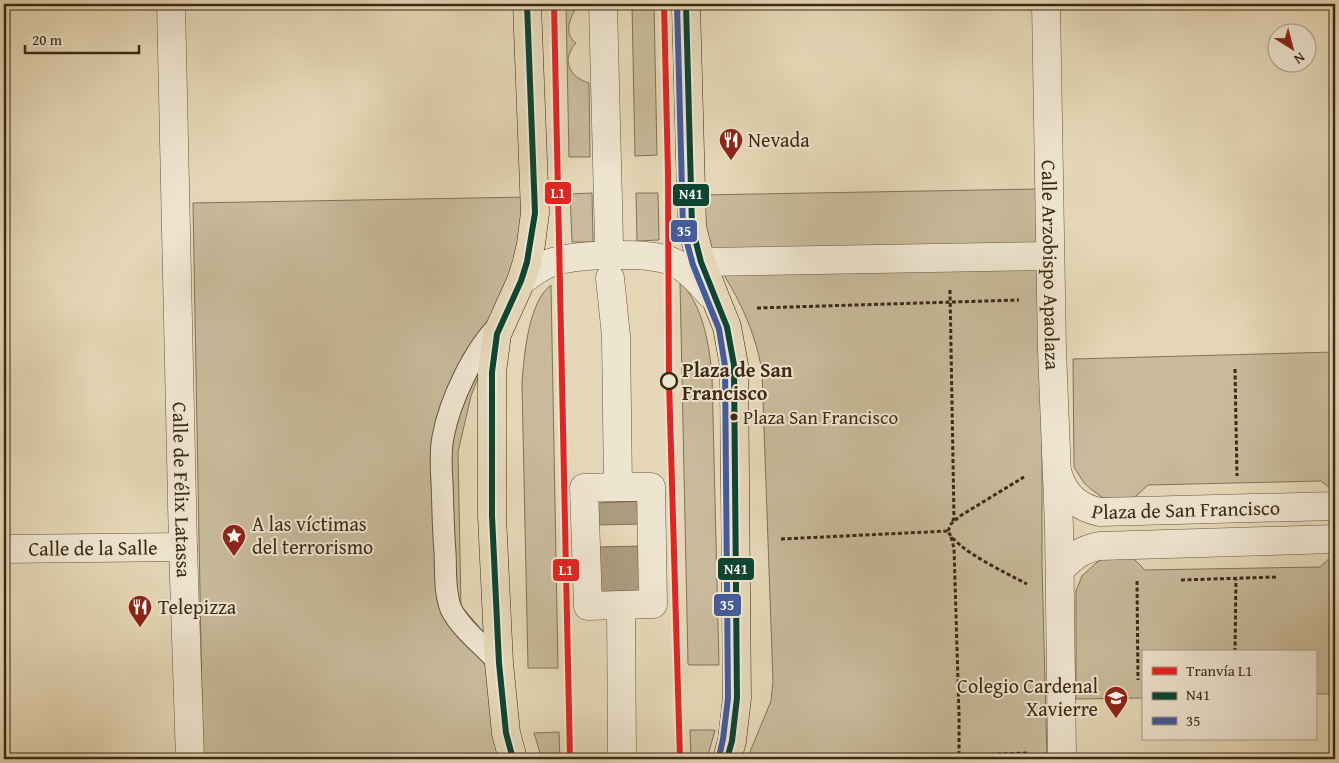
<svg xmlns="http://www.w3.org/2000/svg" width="1339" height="763" font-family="'Gentium Book Plus',serif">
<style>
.green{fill:#c8ba9a;stroke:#827257}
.water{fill:#ac9c7f;stroke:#806e54}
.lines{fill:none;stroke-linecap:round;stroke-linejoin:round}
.lane-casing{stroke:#67553c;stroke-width:23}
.street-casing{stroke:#67553c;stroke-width:29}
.primary-casing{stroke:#3d2a14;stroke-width:29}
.path{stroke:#3d2a14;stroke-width:3;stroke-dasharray:4 2.5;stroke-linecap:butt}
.lane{stroke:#eee5d0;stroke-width:21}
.street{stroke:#eee5d0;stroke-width:28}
.primary{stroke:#e5d7b6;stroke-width:28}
.bus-1-casing{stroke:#eee5d0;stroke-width:10}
.bus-2-casing{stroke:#eee5d0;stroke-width:10}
.bus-1{stroke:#0c4532;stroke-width:6}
.bus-2{stroke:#435c9e;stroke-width:6}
.tram-1-casing{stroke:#eee5d0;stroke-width:10}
.tram-1{stroke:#e52422;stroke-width:6}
.stop-dot{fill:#eee5d0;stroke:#3d2a14;stroke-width:2.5}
.bus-dot{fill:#3d2a14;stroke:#eee5d0;stroke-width:2}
.labels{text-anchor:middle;stroke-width:4;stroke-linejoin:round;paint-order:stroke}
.bus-label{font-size:19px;fill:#3d2a14;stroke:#eee5d0;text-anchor:start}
.poi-label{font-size:20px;fill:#3d2a14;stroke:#eee5d0;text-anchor:start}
.street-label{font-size:20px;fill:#3d2a14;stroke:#eee5d0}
.stop-label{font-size:20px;font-weight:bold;fill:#3d2a14;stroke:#eee5d0;text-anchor:start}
.line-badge{stroke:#eee5d0;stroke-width:2}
.badge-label{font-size:14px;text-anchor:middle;font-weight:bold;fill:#fff}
</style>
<rect width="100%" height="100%" fill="#e5d7b6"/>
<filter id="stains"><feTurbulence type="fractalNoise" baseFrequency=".004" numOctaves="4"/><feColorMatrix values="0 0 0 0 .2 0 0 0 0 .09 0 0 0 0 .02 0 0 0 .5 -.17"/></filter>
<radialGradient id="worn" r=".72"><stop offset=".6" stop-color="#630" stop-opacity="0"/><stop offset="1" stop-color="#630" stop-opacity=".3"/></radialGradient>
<!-- green -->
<path class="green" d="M 566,4 L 579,4 C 571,15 562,33 576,43 C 561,60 569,77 589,83 L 590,157 L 569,157 Z
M 632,4 L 654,4 L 657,155 L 635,156 Z
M 1037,189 L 1042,360 L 1042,566 L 1047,759 L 747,759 L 771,701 L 773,681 L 762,372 C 758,347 750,324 739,302 C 731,285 719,269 712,251 C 705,233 702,214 700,195 Z
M 592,193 L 593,242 L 572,242 L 570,194 Z
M 636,193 L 658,193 L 659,240 L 637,241 Z
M 529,197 L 520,243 L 487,354 L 471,396 L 458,452 L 461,606 L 491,641 L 501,759 L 190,759 L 202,703 L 193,203 Z
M 680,282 C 703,305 709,344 712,375 L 719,665 L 689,665 L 688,664 Z
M 551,285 L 558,668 L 528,668 L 522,383 C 524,357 528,302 551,285 Z
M 1335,352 L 1335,492 L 1321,481 L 1148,485 L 1133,499 L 1103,498 L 1092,490 L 1084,483 L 1074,467 L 1073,359 Z
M 1335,553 L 1335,694 L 1315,694 L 1315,652 L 1143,652 L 1143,698 L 1076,699 L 1076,591 L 1082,576 L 1096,563 L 1104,558 L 1131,556 L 1145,570 L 1320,567 Z
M 690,730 L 715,730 L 707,759 L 691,759 Z
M 559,732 L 560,759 L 542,759 L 534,733 Z"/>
<!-- water -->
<path class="water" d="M 643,501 L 643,524 L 597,525 L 596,503 Z
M 643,546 L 644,593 L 598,593 L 597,547 Z"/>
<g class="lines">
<defs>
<path id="lane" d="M 499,663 C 485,647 460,628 451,609 C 444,592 446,569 445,552 C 443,529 443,506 442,483 C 441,468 440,452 443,437 C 450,400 474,349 501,323"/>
<g id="street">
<path id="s1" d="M 171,4 L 183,547 L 190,759"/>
<path d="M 603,4 L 609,241"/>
<path id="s2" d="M 1046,4 L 1052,350 L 1059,527 L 1062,759"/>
<path d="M 701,262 L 1050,256"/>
<path d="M 610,278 L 616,336 L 618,487"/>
<path d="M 521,281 C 530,275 539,267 550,263 C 573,254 645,252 668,260 C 686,266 698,281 710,294"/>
<path id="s3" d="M 1058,474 C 1064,495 1079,508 1100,512 L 1335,506"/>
<path d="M 618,487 L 651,487 L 653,604 L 588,606 L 584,488 Z"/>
<path id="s4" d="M 4,549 L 183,547"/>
<path d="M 1060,570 C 1072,557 1082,549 1100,546 L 1335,539"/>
<path d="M 621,605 L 622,759"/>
</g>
<path id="primary" d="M 686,4 L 692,227 L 701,262 L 727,327 L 734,365 L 737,698 L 732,741 L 727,759
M 513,759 L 506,733 L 499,663 L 492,516 L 492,372 L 497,334 L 521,281 L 527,262 L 531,244 L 535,213 L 527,4"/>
</defs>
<!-- lane casing -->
<use href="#lane" class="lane-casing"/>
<!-- street casing -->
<use href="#street" class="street-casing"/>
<!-- primary casing -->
<use href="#primary" class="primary-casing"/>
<!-- path -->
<path class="path" d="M 950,290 L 954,518 L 951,524
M 757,308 L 1019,300
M 1235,369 L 1237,476
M 948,531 L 951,524 L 960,516 L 1024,477
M 951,537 L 954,548 L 959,715 L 959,759
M 781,539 L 948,531 C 955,549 1008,574 1027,584
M 1181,580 L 1277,577
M 1137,581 L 1138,680
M 1235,652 L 1236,579
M 854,759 L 1029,753"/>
<!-- lane -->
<use href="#lane" class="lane"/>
<!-- street -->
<use href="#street" class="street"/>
<!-- primary -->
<use href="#primary" class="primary"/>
<defs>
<path id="bus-1" d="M 686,4 L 692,227 L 701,262 L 727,327 L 734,365 L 737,698 L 732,741 L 727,759
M 513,759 L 506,733 L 499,663 L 492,516 L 492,372 L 497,334 L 521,281 L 527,262 L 535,213 L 527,4"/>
<path id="bus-2" d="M 677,4 L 683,228 L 693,265 L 719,329 L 725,366 L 728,698 L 723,739 L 719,757"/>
</defs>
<!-- bus-1 casing -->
<use href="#bus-1" class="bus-1-casing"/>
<!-- bus-2 casing -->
<use href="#bus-2" class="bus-2-casing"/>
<!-- bus-1 -->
<use href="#bus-1" class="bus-1"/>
<!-- bus-2 -->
<use href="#bus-2" class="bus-2"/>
<defs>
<path id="tram-1" d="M 554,4 L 570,759
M 664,4 L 668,173 L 669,381 L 680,759"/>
</defs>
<!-- tram-1 casing -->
<use href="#tram-1" class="tram-1-casing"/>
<!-- tram-1 -->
<use href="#tram-1" class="tram-1"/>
</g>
<!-- icons -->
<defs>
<symbol id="restaurant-pin" viewBox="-11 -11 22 30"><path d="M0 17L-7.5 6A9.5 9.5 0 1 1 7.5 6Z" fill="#8f2418" stroke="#eee5d0"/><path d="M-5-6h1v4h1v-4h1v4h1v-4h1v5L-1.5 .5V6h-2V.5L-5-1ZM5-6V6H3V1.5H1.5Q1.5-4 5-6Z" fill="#fff"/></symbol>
<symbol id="sight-pin" viewBox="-11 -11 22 30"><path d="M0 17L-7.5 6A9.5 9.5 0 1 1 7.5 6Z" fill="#8f2418" stroke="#eee5d0"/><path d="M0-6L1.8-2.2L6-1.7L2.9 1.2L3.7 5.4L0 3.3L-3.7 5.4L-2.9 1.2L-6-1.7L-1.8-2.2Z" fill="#fff"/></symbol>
<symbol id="school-pin" viewBox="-11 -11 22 30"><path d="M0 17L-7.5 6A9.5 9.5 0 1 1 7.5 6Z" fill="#8f2418" stroke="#eee5d0"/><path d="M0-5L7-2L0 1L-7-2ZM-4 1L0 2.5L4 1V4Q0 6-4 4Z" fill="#fff"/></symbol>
</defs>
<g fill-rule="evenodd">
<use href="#restaurant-pin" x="717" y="126" width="28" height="38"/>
<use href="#sight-pin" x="220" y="522" width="28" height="38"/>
<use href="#restaurant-pin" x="126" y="593" width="28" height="38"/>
<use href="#school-pin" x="1102" y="684" width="28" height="38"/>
</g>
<!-- markers -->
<circle class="stop-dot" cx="669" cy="381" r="8"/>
<circle class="bus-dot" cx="734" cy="417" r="4.5"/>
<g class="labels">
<!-- bus labels -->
<g class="bus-label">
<text x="743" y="424">Plaza San Francisco</text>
</g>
<!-- poi labels -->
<g class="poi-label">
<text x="748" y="147">Nevada</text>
<text x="252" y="531">A las víctimas<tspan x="252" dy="23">del terrorismo</tspan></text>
<text x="158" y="614">Telepizza</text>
<text x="1098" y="693" text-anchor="end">Colegio Cardenal<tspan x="1098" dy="23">Xavierre</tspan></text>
</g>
<!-- street labels -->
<g class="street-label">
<text dy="7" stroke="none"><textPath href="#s2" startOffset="261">Calle Arzobispo Apaolaza</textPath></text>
<text dy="7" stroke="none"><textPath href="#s1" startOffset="486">Calle de Félix Latassa</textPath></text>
<text dy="7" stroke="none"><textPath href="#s3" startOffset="146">Plaza de San Francisco</textPath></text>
<text dy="7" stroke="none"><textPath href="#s4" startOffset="89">Calle de la Salle</textPath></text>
</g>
<!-- stop labels -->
<g class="stop-label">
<text x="682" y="377">Plaza de San<tspan x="682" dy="23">Francisco</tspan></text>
</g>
</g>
<g class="line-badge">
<rect x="544" y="181" width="28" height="24" rx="5" fill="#e52422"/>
<rect x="672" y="183" width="38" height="24" rx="5" fill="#0c4532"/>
<rect x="670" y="219" width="28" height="24" rx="5" fill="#435c9e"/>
<rect x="717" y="557" width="38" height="24" rx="5" fill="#0c4532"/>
<rect x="552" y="558" width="28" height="24" rx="5" fill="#e52422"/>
<rect x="713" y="593" width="29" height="24" rx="5" fill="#435c9e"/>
</g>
<g class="badge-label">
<text x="558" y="198">L1</text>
<text x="691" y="199">N41</text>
<text x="684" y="236">35</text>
<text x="736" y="574">N41</text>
<text x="566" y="575">L1</text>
<text x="727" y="610">35</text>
</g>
<!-- margin -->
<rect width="1339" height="763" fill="none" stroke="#e5d7b6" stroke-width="20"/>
<rect x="5" y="5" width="1329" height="753" fill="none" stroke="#3d2a14" stroke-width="2.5"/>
<rect x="10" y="10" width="1319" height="743" fill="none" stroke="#3d2a14"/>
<!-- legend -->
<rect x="1142" y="650" width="175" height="90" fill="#eee5d0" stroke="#a79a85"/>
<rect x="1152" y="667" width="25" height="8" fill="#e52422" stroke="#a79a85"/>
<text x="1186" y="676" font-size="15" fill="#3d2a14">Tranvía L1</text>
<rect x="1152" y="692" width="25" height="8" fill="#0c4532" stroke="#a79a85"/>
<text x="1186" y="700" font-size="15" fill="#3d2a14">N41</text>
<rect x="1152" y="717" width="25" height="8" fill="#435c9e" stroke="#a79a85"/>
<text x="1186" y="726" font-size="15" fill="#3d2a14">35</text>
<!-- north arrow -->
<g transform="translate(1292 48) rotate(144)"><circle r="24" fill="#eee5d0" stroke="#a79a85"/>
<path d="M0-4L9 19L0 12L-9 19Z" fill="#8f2418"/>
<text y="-8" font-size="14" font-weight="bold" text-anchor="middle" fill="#3d2a14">N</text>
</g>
<!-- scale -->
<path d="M25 45v8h114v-8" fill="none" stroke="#3d2a14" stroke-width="2.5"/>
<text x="32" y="45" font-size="15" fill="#3d2a14" stroke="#eee5d0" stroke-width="4" paint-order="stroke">20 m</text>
<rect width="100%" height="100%" filter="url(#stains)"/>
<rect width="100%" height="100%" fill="url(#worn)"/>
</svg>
